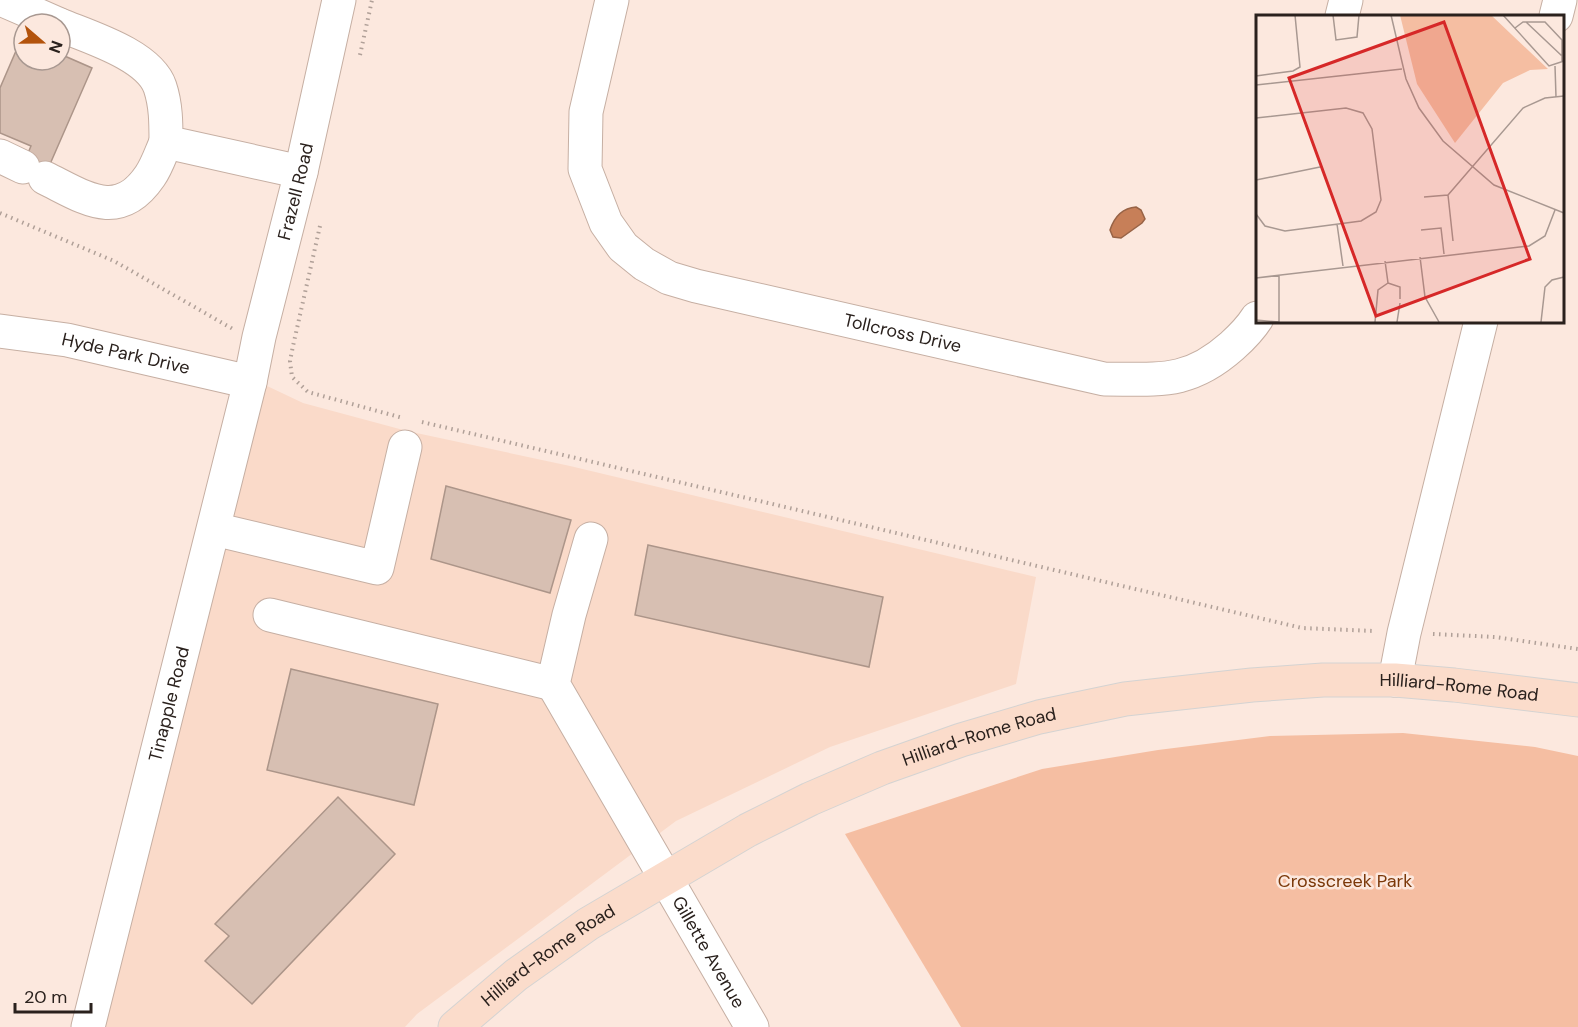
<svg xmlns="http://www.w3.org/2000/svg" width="1578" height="1027" font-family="'DM Sans',sans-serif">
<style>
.built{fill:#fadac9}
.green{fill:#f5bea2}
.water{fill:#c77f58;stroke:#986346;stroke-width:1.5}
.building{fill:#d7bfb2;stroke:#ac9589;stroke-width:1.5}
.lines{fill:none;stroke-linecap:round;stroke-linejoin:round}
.minor-casing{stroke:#c6afa3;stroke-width:35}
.major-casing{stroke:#d4d3d2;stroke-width:35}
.path{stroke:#b0a098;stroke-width:4;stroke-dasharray:1.5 4.5;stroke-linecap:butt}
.minor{stroke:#fff;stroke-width:33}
.major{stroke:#fbdccb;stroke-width:33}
.labels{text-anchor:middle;stroke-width:5;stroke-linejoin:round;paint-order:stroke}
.street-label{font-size:18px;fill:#2a211d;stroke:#fce8de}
.park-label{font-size:18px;fill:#7b3809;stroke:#fce8de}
.inset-road{fill:none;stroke:#a89891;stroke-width:1.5}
.view{fill:#d62828;fill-opacity:0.15;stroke:#d62828;stroke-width:3}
.inset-edge{fill:none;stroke:#2a211d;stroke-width:3}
</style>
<rect width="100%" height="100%" fill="#fce8de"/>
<!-- built -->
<path class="built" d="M 265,385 L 303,403 L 407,431 L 570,466 L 1036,577 L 1016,684 L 830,747 L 676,821 L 417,1014 L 405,1027 L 100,1027 Z"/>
<!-- green -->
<path class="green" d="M 1403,733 L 1535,747 L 1578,756 L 1578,1027 L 961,1027 L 845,834 L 1042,769 L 1158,750 L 1270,736 Z"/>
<!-- water -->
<path class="water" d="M 1136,207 L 1141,210 L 1145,219 L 1142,223 L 1121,238 L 1113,237 L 1110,230 C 1114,218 1122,208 1136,207 Z"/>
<!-- building -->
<path class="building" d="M 22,37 L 24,38 L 24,60 L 60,60 L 60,54 L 92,68 L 40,187 L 18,177 L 31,146 L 0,133 L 0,88 Z
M 446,486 L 571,520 L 550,593 L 431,559 Z
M 648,545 L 883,597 L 869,667 L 635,615 Z
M 291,669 L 438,704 L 414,805 L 267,770 Z
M 338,797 L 395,854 L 252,1004 L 205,961 L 229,936 L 215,924 Z"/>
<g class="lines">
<defs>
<g id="minor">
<path d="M 3,0 L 58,24"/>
<path id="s1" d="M 612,0 L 586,112 L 585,169 L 606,223 L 623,247 L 644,264 L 669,278 L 696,286 L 1104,379 C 1159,379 1188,385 1232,346 C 1242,337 1250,329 1257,318"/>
<path d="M 1342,16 L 1346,0"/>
<path d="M 1556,16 L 1560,0"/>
<path d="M 60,25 C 89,37 149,55 160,87 C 166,105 166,123 166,142 L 301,172"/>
<path d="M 0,156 L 23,167"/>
<path d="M 45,178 C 84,197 118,223 150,176 C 157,166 161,153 166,142"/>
<path id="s2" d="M 0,331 L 67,340 L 250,382"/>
<path d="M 214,529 L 377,568 L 405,447"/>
<path id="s3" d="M 591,539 L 569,615 L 553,684 L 752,1027"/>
<path d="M 270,615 L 553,684"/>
<path d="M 1395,680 L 1404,633 L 1481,321"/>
<path id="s4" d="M 88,1027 L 250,382 L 259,337 L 301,172 L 339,0"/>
</g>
<g id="major">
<path id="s5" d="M 455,1027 L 516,975 L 588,924 L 748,830 L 810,799 L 882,768 L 961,740 L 1039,717 L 1125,699 L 1252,685 L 1323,680 L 1395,680 L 1454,685 L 1578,700"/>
</g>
</defs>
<!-- minor casing -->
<use href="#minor" class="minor-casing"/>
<!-- major casing -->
<use href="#major" class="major-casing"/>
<!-- path -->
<path class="path" d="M 360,55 L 372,0
M 0,213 L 114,261 L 233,329
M 320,226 L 293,346 L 290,361 L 292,377 L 308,392 L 403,418
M 422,422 L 1302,628 L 1374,631
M 1433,634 L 1495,637 L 1578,649"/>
<!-- minor -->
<use href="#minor" class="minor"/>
<!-- major -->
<use href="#major" class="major"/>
</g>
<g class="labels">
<!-- street labels -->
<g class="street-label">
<text dy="6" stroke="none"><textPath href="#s4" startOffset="861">Frazell Road</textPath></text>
<text dy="6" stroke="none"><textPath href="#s1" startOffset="555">Tollcross Drive</textPath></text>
<text dy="6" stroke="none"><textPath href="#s2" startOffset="128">Hyde Park Drive</textPath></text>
<text dy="6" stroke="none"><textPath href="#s5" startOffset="1090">Hilliard-Rome Road</textPath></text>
<text dy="6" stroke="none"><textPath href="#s4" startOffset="333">Tinapple Road</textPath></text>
<text dy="6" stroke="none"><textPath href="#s5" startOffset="604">Hilliard-Rome Road</textPath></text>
<text dy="6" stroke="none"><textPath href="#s3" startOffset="460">Gillette Avenue</textPath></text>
<text dy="6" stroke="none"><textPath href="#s5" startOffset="118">Hilliard-Rome Road</textPath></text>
</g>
<!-- park labels -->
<g class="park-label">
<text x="1345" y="887">Crosscreek Park</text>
</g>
</g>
<!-- overview -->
<g transform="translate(1256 15)">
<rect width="308" height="308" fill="#fce8de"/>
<path d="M 144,0 L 235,0 L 292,54 L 274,55 L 247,68 L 199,128 L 161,69 Z" fill="#f5bea2"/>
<path class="inset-road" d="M 77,0 L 80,25 L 101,22 L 103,0M 135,0 L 150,64 L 163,93 L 187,126 L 238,170 L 308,198M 247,0 L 293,51 L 308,46M 270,7 L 306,41M 259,13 L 267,7 L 289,7 L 306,25 L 306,46M 299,51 L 300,82M 0,61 L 37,56 L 44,52 L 39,0M 0,70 L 146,54M 0,103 L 90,93 L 107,98 L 116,114 L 125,185 L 120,197 L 105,206 L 29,216 L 9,211 L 0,199M 0,165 L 64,152M 192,180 L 197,226M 168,182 L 192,180 L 267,93 L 289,83 L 308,81M 81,209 L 87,251M 165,215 L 185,213 L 188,239M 164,242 L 169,282 L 183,307M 23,260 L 23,307M 0,263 L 273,231 L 289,221 L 299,195M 132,268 L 144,272 L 144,284M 0,305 L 23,307M 119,307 L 122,275 L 132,268 L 129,246M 141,307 L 144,288M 285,307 L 289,272 L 296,265 L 308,262"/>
<path class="view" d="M 188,7 L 274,244 L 120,301 L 33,63 Z"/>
<rect width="308" height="308" class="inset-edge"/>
</g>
<!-- north arrow -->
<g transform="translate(42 42) rotate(110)"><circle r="28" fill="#fce8de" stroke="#a89891" stroke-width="1.5"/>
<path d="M0-4.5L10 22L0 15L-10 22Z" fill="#b3530c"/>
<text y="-9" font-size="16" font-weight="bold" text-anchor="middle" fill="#2a211d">N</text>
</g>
<!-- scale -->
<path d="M15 1003v9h76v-9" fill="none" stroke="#2a211d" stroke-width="3"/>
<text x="24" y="1003" font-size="18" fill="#2a211d" stroke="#fce8de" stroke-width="4.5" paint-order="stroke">20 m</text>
</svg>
